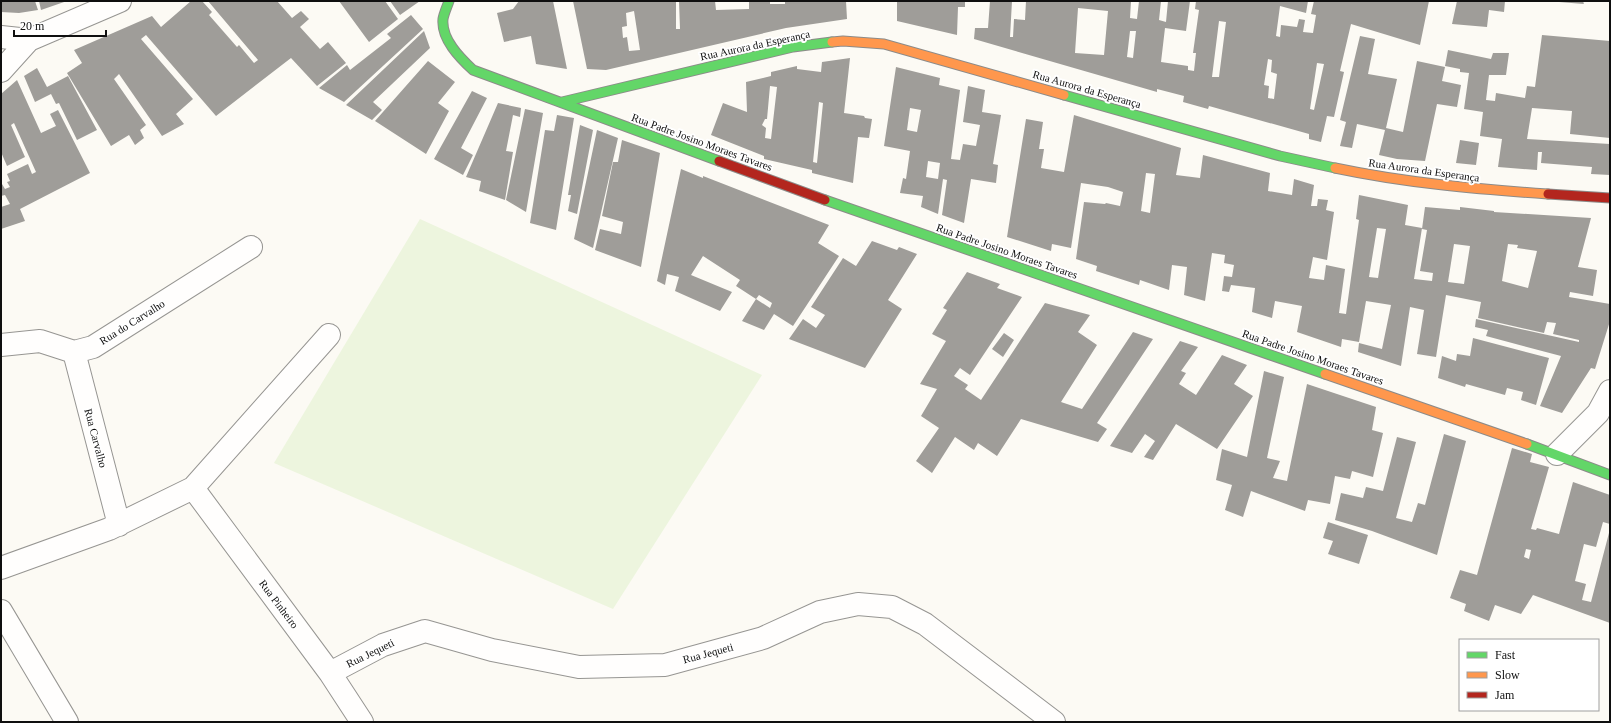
<svg xmlns="http://www.w3.org/2000/svg" width="1611" height="723" font-family="Georgia,serif">
<style>
.pitch{fill:#edf5de}
.building{fill:#9f9d99;fill-rule:evenodd}
.lines{fill:none;stroke-linecap:round;stroke-linejoin:round}
.street-casing{stroke:#969592;stroke-width:24}
.fast-casing{stroke:#8c8b89;stroke-width:11}
.slow-casing{stroke:#8c8b89;stroke-width:11}
.jam-casing{stroke:#8c8b89;stroke-width:11}
.street{stroke:#fffefd;stroke-width:22}
.fast{stroke:#63d668;stroke-width:9}
.slow{stroke:#ff974d;stroke-width:9}
.jam{stroke:#b3261e;stroke-width:9}
.labels{text-anchor:middle;stroke-width:4;stroke-linejoin:round;paint-order:stroke}
.street-label{font-size:11px;fill:#0f0f0f;stroke:#fff}
</style>
<rect width="100%" height="100%" fill="#fcfaf4"/>
<!-- pitch -->
<path class="pitch" d="M 420,219 L 762,375 L 613,609 L 274,463 Z"/>
<!-- building -->
<path class="building" d="M 1,1 L 35,1 L 38,10 L 19,13 L 1,12 Z
M 39,1 L 67,1 L 41,10 Z
M 191,1 L 202,1 L 212,12 L 209,15 L 237,47 L 239,45 L 254,63 L 258,60 L 208,1 L 277,1 L 292,18 L 301,11 L 309,19 L 300,27 L 320,49 L 328,42 L 346,63 L 317,86 L 291,58 L 216,116 L 146,35 L 141,39 L 193,99 L 176,114 L 184,124 L 162,136 L 119,74 L 114,79 L 146,125 L 140,130 L 144,138 L 135,145 L 129,135 L 111,146 L 67,73 L 82,63 L 74,50 L 152,16 L 161,27 Z
M 339,1 L 385,1 L 398,19 L 369,42 Z
M 390,1 L 420,1 L 400,15 Z
M 519,1 L 553,1 L 567,69 L 536,64 L 531,36 L 504,42 L 497,13 L 513,9 Z
M 573,1 L 676,1 L 676,29 L 680,29 L 679,1 L 715,1 L 716,10 L 749,9 L 749,1 L 770,1 L 770,4 L 785,4 L 785,1 L 846,1 L 847,19 L 786,28 L 606,70 L 587,69 ZM 634,11 L 640,50 L 629,51 L 627,37 L 623,38 L 622,27 L 627,26 L 626,13 Z
M 897,1 L 965,1 L 965,7 L 958,7 L 957,35 L 897,21 Z
M 990,1 L 1012,1 L 1010,37 L 1013,37 L 1014,19 L 1025,20 L 1026,1 L 1131,1 L 1130,18 L 1137,19 L 1139,1 L 1161,1 L 1159,20 L 1166,22 L 1168,1 L 1190,1 L 1186,31 L 1165,28 L 1161,62 L 1188,66 L 1188,70 L 1194,71 L 1196,53 L 1193,53 L 1199,10 L 1195,9 L 1196,1 L 1308,1 L 1306,13 L 1280,6 L 1276,36 L 1280,37 L 1281,25 L 1297,27 L 1299,19 L 1305,20 L 1303,32 L 1313,33 L 1316,15 L 1311,14 L 1314,1 L 1429,1 L 1420,45 L 1351,24 L 1340,71 L 1344,72 L 1334,117 L 1327,116 L 1321,142 L 1309,139 L 1309,134 L 1209,106 L 1208,109 L 1183,102 L 1184,96 L 1157,89 L 1157,92 L 974,39 L 975,28 L 988,28 ZM 1078,8 L 1108,11 L 1104,55 L 1075,53 ZM 1219,21 L 1226,22 L 1219,77 L 1212,77 ZM 1130,31 L 1136,31 L 1133,58 L 1127,57 ZM 1268,59 L 1272,60 L 1271,72 L 1277,74 L 1274,99 L 1268,98 L 1269,86 L 1264,85 ZM 1317,63 L 1324,64 L 1314,110 L 1310,109 Z
M 1457,1 L 1505,1 L 1504,12 L 1489,10 L 1487,27 L 1452,24 Z
M 1559,1 L 1583,1 L 1584,4 L 1559,2 Z
M 411,15 L 423,29 L 344,102 L 319,88 L 347,65 L 350,70 L 391,38 L 387,34 Z
M 424,31 L 430,48 L 373,102 L 382,110 L 372,120 L 346,105 Z
M 1542,35 L 1610,41 L 1610,138 L 1570,134 L 1572,111 L 1532,108 L 1527,139 L 1610,144 L 1610,175 L 1591,174 L 1592,167 L 1541,163 L 1542,152 L 1538,152 L 1537,170 L 1498,167 L 1502,139 L 1480,136 L 1483,112 L 1464,109 L 1469,73 L 1460,72 L 1460,69 L 1445,66 L 1448,50 L 1491,59 L 1493,53 L 1509,53 L 1506,75 L 1489,75 L 1486,100 L 1495,101 L 1496,93 L 1525,98 L 1527,86 L 1535,87 Z
M 1360,36 L 1375,39 L 1368,74 L 1397,79 L 1386,128 L 1403,132 L 1417,61 L 1445,67 L 1442,81 L 1461,85 L 1457,107 L 1437,104 L 1425,161 L 1397,159 L 1379,155 L 1385,130 L 1357,124 L 1352,148 L 1340,146 L 1346,122 L 1340,120 Z
M 850,58 L 844,113 L 864,116 L 865,118 L 872,119 L 869,138 L 858,137 L 853,183 L 812,173 L 812,170 L 764,159 L 764,156 L 711,135 L 723,103 L 747,112 L 746,82 L 771,76 L 771,72 L 797,66 L 797,69 L 821,72 L 822,62 ZM 770,86 L 777,87 L 771,139 L 765,138 L 766,128 L 762,125 L 765,119 L 767,119 ZM 819,102 L 823,103 L 817,163 L 813,162 Z
M 428,61 L 455,82 L 438,103 L 449,111 L 426,154 L 375,121 Z
M 896,67 L 940,78 L 939,85 L 960,90 L 951,159 L 960,160 L 963,144 L 976,146 L 980,125 L 963,122 L 968,86 L 985,90 L 982,112 L 1001,115 L 993,164 L 998,165 L 996,183 L 971,179 L 964,223 L 942,215 L 947,180 L 943,179 L 938,214 L 921,207 L 923,196 L 900,193 L 903,178 L 906,179 L 910,151 L 884,146 ZM 910,108 L 921,110 L 917,132 L 907,130 ZM 928,161 L 940,163 L 938,179 L 926,177 Z
M 37,68 L 47,87 L 68,76 L 97,130 L 77,140 L 59,103 L 56,104 L 51,94 L 35,102 L 24,76 Z
M 17,80 L 41,133 L 56,126 L 50,114 L 58,110 L 90,173 L 20,209 L 25,221 L 1,229 L 1,207 L 10,204 L 5,195 L 1,196 L 1,185 L 2,184 L 5,189 L 10,187 L 7,182 L 10,181 L 7,174 L 28,164 L 32,174 L 36,172 L 14,123 L 11,125 L 25,157 L 7,166 L 1,152 L 1,94 Z
M 472,91 L 487,98 L 461,148 L 473,155 L 463,175 L 434,159 Z
M 498,103 L 521,108 L 520,117 L 513,115 L 506,151 L 513,152 L 505,200 L 479,191 L 481,181 L 466,177 Z
M 525,109 L 543,113 L 526,212 L 506,200 Z
M 557,115 L 574,118 L 556,230 L 530,223 L 545,130 L 554,131 Z
M 1074,115 L 1181,148 L 1176,175 L 1200,178 L 1203,155 L 1270,173 L 1268,191 L 1292,195 L 1294,179 L 1314,185 L 1311,206 L 1317,206 L 1318,199 L 1328,200 L 1326,210 L 1334,212 L 1327,260 L 1313,257 L 1309,278 L 1324,280 L 1326,265 L 1345,269 L 1339,313 L 1346,314 L 1359,220 L 1356,219 L 1359,195 L 1408,205 L 1405,225 L 1422,228 L 1414,279 L 1432,281 L 1433,273 L 1420,271 L 1427,230 L 1422,229 L 1425,207 L 1460,210 L 1460,207 L 1494,211 L 1494,212 L 1591,218 L 1578,267 L 1597,270 L 1593,296 L 1570,292 L 1569,297 L 1610,304 L 1610,321 L 1595,369 L 1591,368 L 1562,413 L 1540,406 L 1561,356 L 1486,336 L 1488,330 L 1475,327 L 1476,319 L 1579,342 L 1579,340 L 1553,334 L 1556,323 L 1547,322 L 1544,333 L 1478,318 L 1481,302 L 1446,295 L 1436,357 L 1417,354 L 1424,310 L 1410,307 L 1401,366 L 1358,352 L 1359,343 L 1382,349 L 1391,305 L 1366,301 L 1359,342 L 1342,339 L 1341,347 L 1297,332 L 1302,306 L 1275,301 L 1272,318 L 1252,312 L 1255,288 L 1231,285 L 1229,292 L 1222,291 L 1224,276 L 1232,277 L 1234,265 L 1224,263 L 1225,255 L 1212,253 L 1205,301 L 1184,295 L 1187,267 L 1172,265 L 1169,290 L 1140,280 L 1139,285 L 1096,271 L 1097,266 L 1076,259 L 1084,202 L 1105,204 L 1106,203 L 1120,206 L 1123,192 L 1108,187 L 1081,183 L 1071,248 L 1052,244 L 1051,251 L 1007,237 L 1026,119 L 1043,122 L 1039,149 L 1044,149 L 1041,168 L 1064,172 ZM 1146,173 L 1155,174 L 1150,213 L 1141,211 ZM 1377,228 L 1386,229 L 1378,278 L 1369,277 ZM 1454,244 L 1470,246 L 1464,284 L 1448,282 ZM 1508,244 L 1518,245 L 1517,248 L 1537,251 L 1528,288 L 1502,281 Z
M 580,125 L 593,130 L 577,214 L 568,211 L 571,195 L 568,195 Z
M 597,130 L 618,138 L 593,248 L 574,239 Z
M 622,140 L 660,153 L 641,267 L 595,250 L 600,229 L 621,234 L 623,222 L 602,216 L 613,162 L 618,162 Z
M 1460,140 L 1479,143 L 1476,165 L 1456,163 Z
M 681,169 L 703,178 L 703,176 L 829,225 L 818,243 L 839,256 L 793,326 L 774,314 L 764,330 L 742,321 L 756,299 L 770,308 L 772,303 L 759,295 L 756,299 L 736,286 L 740,280 L 703,256 L 691,275 L 732,292 L 720,311 L 675,291 L 679,277 L 667,274 L 665,285 L 657,281 Z
M 872,241 L 897,250 L 899,247 L 917,254 L 888,300 L 902,309 L 865,368 L 789,339 L 803,319 L 816,328 L 825,315 L 811,307 L 843,258 L 856,266 Z
M 967,272 L 1000,284 L 997,288 L 1022,297 L 970,375 L 960,368 L 954,376 L 968,385 L 965,389 L 981,400 L 1045,303 L 1090,315 L 1078,332 L 1097,345 L 1061,402 L 1082,409 L 1133,332 L 1153,339 L 1097,423 L 1107,429 L 1098,442 L 1021,419 L 997,456 L 978,443 L 974,450 L 955,437 L 932,473 L 916,461 L 939,428 L 921,416 L 937,389 L 920,384 L 946,341 L 932,334 L 947,310 L 943,308 Z
M 1004,333 L 1014,340 L 1003,357 L 992,349 Z
M 1473,338 L 1549,358 L 1536,405 L 1521,400 L 1523,392 L 1507,388 L 1505,395 L 1466,384 L 1465,387 L 1438,378 L 1442,356 L 1456,361 L 1457,354 L 1470,356 Z
M 1180,341 L 1198,347 L 1181,371 L 1186,373 L 1179,384 L 1196,395 L 1222,355 L 1247,365 L 1234,384 L 1253,396 L 1217,449 L 1176,424 L 1153,460 L 1144,457 L 1155,441 L 1145,434 L 1132,453 L 1110,446 Z
M 1264,371 L 1284,377 L 1267,458 L 1280,461 L 1273,478 L 1287,481 L 1307,384 L 1376,407 L 1372,430 L 1383,433 L 1373,477 L 1352,471 L 1350,479 L 1335,476 L 1330,504 L 1308,500 L 1305,511 L 1251,491 L 1243,517 L 1225,510 L 1232,485 L 1216,480 L 1222,449 L 1247,457 Z
M 1444,434 L 1466,441 L 1437,555 L 1372,531 L 1335,520 L 1341,493 L 1363,498 L 1366,487 L 1383,491 L 1397,437 L 1416,442 L 1396,518 L 1412,522 L 1418,503 L 1425,505 Z
M 1512,448 L 1532,454 L 1530,462 L 1549,467 L 1531,529 L 1536,530 L 1537,528 L 1559,534 L 1573,482 L 1610,495 L 1610,524 L 1603,522 L 1596,547 L 1584,544 L 1575,581 L 1586,584 L 1582,600 L 1591,602 L 1610,529 L 1610,623 L 1533,595 L 1521,614 L 1495,605 L 1489,621 L 1464,611 L 1466,604 L 1450,598 L 1460,570 L 1477,575 ZM 1526,549 L 1531,550 L 1529,559 L 1524,557 Z
M 1328,522 L 1368,535 L 1359,564 L 1328,554 L 1333,541 L 1323,538 Z"/>
<g class="lines">
<defs>
<path id="street" d="M 1,37 L 29,40
M 1,71 L 29,40 L 120,1
M 329,335 L 193,488 L 330,673 L 362,722
M 1,345 L 40,341 L 74,352 L 93,347 L 251,247
M 74,352 L 119,525
M 1557,454 L 1598,413 L 1610,391
M 1,568 L 109,529 L 193,488
M 1,611 L 67,722
M 330,673 L 383,645 L 425,631 L 492,650 L 579,667 L 665,665 L 763,638 L 820,612 L 858,604 L 892,607 L 925,624 L 1054,722"/>
<path id="fast" d="M 449,1 C 447,7 444,13 443,19 C 441,39 460,58 473,70 L 719,161
M 1064,95 L 1280,156 L 1335,168
M 562,102 L 793,47 L 832,42
M 825,200 L 1325,374
M 1527,444 L 1610,475"/>
<path id="slow" d="M 832,42 L 843,41 L 884,44 L 1064,95
M 1335,168 C 1406,183 1476,189 1548,194
M 1325,374 L 1527,444"/>
<path id="jam" d="M 719,161 L 825,200
M 1548,194 L 1610,198"/>
</defs>
<!-- street casing -->
<use href="#street" class="street-casing"/>
<!-- fast casing -->
<use href="#fast" class="fast-casing"/>
<!-- slow casing -->
<use href="#slow" class="slow-casing"/>
<!-- jam casing -->
<use href="#jam" class="jam-casing"/>
<!-- street -->
<use href="#street" class="street"/>
<!-- fast -->
<use href="#fast" class="fast"/>
<!-- slow -->
<use href="#slow" class="slow"/>
<!-- jam -->
<use href="#jam" class="jam"/>
</g>
<g class="labels">
<!-- street labels -->
<g class="street-label">
<text transform="translate(755 45) rotate(-12)" y="4">Rua Aurora da Esperança</text>
<text transform="translate(1087 89) rotate(16)" y="4">Rua Aurora da Esperança</text>
<text transform="translate(702 142) rotate(20)" y="4">Rua Padre Josino Moraes Tavares</text>
<text transform="translate(1424 170) rotate(8)" y="4">Rua Aurora da Esperança</text>
<text transform="translate(1007 251) rotate(19)" y="4">Rua Padre Josino Moraes Tavares</text>
<text transform="translate(132 322) rotate(-32)" y="4">Rua do Carvalho</text>
<text transform="translate(1313 357) rotate(19)" y="4">Rua Padre Josino Moraes Tavares</text>
<text transform="translate(96 438) rotate(75)" y="4">Rua Carvalho</text>
<text transform="translate(279 604) rotate(53)" y="4">Rua Pinheiro</text>
<text transform="translate(370 653) rotate(-26)" y="4">Rua Jequeti</text>
<text transform="translate(708 653) rotate(-15)" y="4">Rua Jequeti</text>
</g>
</g>
<!-- border -->
<rect width="1611" height="723" fill="none" stroke="#0f0f0f" stroke-width="4"/>
<!-- legend -->
<rect x="1459" y="639" width="140" height="72" fill="#ffffff" stroke="#9f9f9f"/>
<rect x="1467" y="652" width="20" height="6" fill="#63d668" stroke="#9f9f9f"/>
<text x="1495" y="659" font-size="12" fill="#0f0f0f">Fast</text>
<rect x="1467" y="672" width="20" height="6" fill="#ff974d" stroke="#9f9f9f"/>
<text x="1495" y="679" font-size="12" fill="#0f0f0f">Slow</text>
<rect x="1467" y="692" width="20" height="6" fill="#b3261e" stroke="#9f9f9f"/>
<text x="1495" y="699" font-size="12" fill="#0f0f0f">Jam</text>
<!-- scale -->
<path d="M14 30v6h92v-6" fill="none" stroke="#0f0f0f" stroke-width="2"/>
<text x="20" y="30" font-size="12" fill="#0f0f0f" stroke="#ffffff" stroke-width="3" paint-order="stroke">20 m</text>
</svg>
